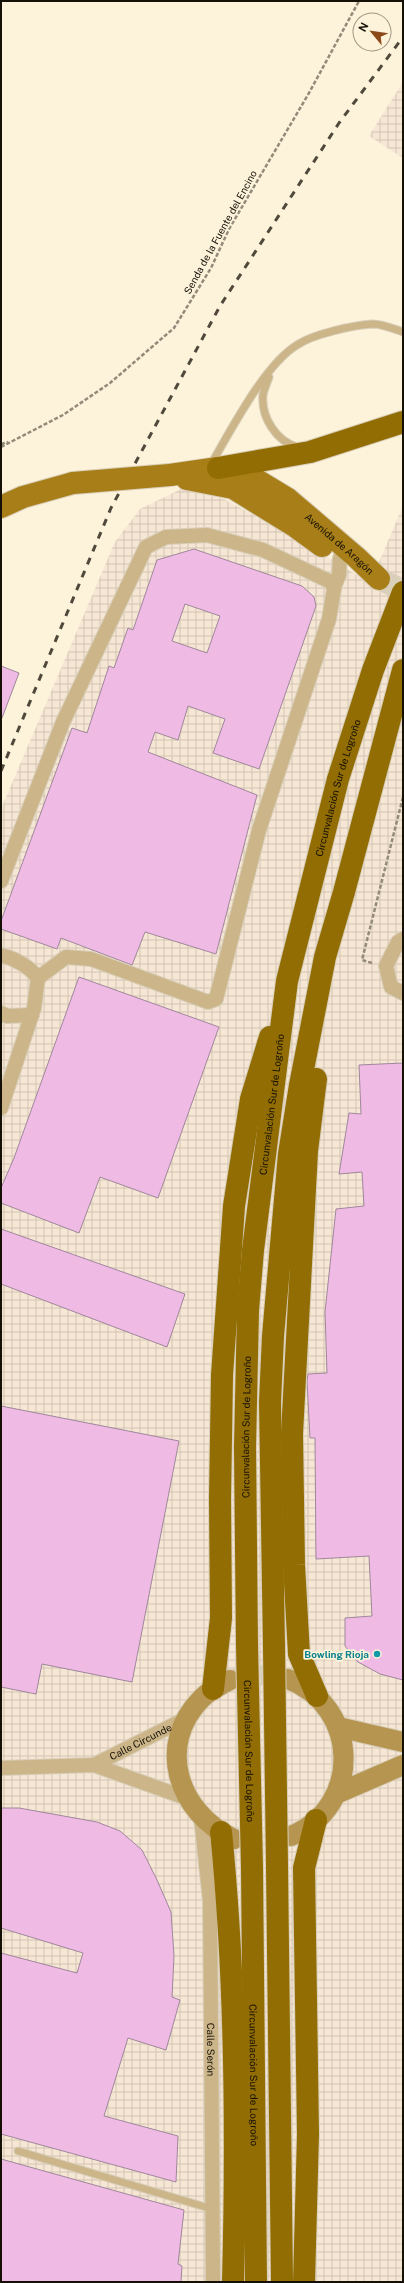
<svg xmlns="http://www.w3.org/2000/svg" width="404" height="2283" font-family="'Public Sans',sans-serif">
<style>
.industrial{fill:url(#industrial-grid)}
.building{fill:#efbbe5;stroke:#a0879b;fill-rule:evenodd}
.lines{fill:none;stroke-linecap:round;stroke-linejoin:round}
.secondary-tunnel{stroke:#dad0ba;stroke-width:20;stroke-dasharray:20 10;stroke-linecap:butt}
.primary-tunnel{stroke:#dad0ba;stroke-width:22;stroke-dasharray:22 11;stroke-linecap:butt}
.service-casing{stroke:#d8ceb8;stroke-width:9}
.minor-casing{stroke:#d8ceb8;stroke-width:16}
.secondary-casing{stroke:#d8ceb8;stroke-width:22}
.primary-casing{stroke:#d8ceb8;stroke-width:24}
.motorway-casing{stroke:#d8ceb8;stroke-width:24}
.path{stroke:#938b79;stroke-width:2.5;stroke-dasharray:4 2;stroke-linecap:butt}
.service{stroke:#cbb589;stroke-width:7}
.minor{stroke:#cbb589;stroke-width:14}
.secondary{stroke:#b69550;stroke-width:20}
.primary{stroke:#a77e17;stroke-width:22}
.motorway{stroke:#926d03;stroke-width:22}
.rail{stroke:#4f493b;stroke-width:3;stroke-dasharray:7 7;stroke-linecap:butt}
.primary-bridge-casing{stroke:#d8ceb8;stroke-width:24;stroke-linecap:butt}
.motorway-bridge-casing{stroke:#d8ceb8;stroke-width:24;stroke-linecap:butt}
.primary-bridge{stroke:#a77e17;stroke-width:22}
.motorway-bridge{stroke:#926d03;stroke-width:22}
.culture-dot{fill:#0f9aa8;stroke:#fdf2da;stroke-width:1.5}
.labels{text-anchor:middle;stroke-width:3.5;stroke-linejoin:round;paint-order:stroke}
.street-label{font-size:10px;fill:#151006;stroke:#fdf2da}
.culture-label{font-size:10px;font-weight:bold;fill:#0d838f;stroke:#fdf2da;text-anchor:end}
</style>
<defs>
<pattern id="industrial-grid" width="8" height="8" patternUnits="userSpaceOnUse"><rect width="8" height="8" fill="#f6e6d4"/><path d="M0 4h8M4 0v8" fill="none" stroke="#d2c4b4"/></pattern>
</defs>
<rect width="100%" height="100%" fill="#fdf2da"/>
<!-- industrial -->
<path class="industrial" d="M 403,82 L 403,158 L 369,136 Z
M 181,489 L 224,499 L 302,541 L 370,583 L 403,506 L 403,2282 L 1,2282 L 1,809 L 115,542 L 140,509 Z"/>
<!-- building -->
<path class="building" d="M 194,549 L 302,586 L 314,597 L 316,606 L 259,769 L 213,753 L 225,719 L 188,706 L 178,740 L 155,732 L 148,752 L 257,795 L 216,954 L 145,932 L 132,965 L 61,938 L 57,949 L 1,929 L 1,921 L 72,728 L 87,733 L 109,666 L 114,668 L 128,628 L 133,630 L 157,560 ZM 185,604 L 220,616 L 207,653 L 172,641 Z
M 1,666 L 19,673 L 2,718 L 1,718 Z
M 79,977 L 219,1027 L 158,1198 L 100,1177 L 79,1233 L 1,1203 L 1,1188 L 14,1158 Z
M 403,1063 L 403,1680 L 380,1674 L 358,1662 L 345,1646 L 345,1618 L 372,1616 L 369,1556 L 316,1559 L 315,1438 L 310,1438 L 307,1381 L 308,1374 L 327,1373 L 325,1312 L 336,1209 L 364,1206 L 362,1172 L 339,1174 L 349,1113 L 361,1114 L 359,1065 Z
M 1,1229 L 185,1294 L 167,1347 L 1,1284 Z
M 1,1406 L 179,1441 L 132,1682 L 42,1664 L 36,1694 L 1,1687 Z
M 1,1808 L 19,1808 L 97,1822 L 120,1831 L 142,1850 L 157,1880 L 171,1912 L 174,1956 L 172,1997 L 180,2000 L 166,2050 L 128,2038 L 104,2116 L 178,2136 L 176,2182 L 1,2134 L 1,1953 L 77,1973 L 83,1953 L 1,1928 Z
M 1,2159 L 184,2210 L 178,2264 L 182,2266 L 181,2282 L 1,2282 Z"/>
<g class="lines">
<!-- secondary-tunnel -->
<path class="secondary-tunnel" d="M 231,1680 C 251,1675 268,1673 288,1679"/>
<!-- primary-tunnel -->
<path class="primary-tunnel" d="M 379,579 L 403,590"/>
<defs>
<path id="service" d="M 269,377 C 267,383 264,389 263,395 C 261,417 276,441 297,447
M 210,466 C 230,432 264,365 297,345 C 313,334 354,325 373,324 C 383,324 394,329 403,332
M 18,2151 L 212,2209"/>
<g id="minor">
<path d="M 334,587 L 339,575 L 340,558"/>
<path d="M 1,881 L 63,722 L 146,547 L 166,537 L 207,535 L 263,550 L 331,582 L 334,589 L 329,619 L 259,830 L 216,999 L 208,1002 L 91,959 L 66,957 L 38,978"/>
<path d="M 403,939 L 398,942 L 386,966 L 391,987 L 403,993"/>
<path d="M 1,955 C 16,959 28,965 38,978 L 34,1008 L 1,1108"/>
<path d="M 1,1013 L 7,1016 L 32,1015"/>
<path id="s1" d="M 94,1765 L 187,1718"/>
<path d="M 1,1768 L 94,1765 L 186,1798"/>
<path id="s2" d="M 201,1818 L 210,1901 L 213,2282"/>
</g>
<path id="secondary" d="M 288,1679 C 360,1707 363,1806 291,1836
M 230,1680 C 220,1685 210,1690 202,1698 C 155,1745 178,1813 234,1839
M 338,1727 L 403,1742
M 336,1794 L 403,1765"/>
<g id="primary">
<path id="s3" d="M 170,475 L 218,468 L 250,476 L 288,499 L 356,557 L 379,579"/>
<path d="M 187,479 L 233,488 L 296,527 L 322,546"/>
<path d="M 1,507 L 23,497 L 73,483"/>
</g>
<g id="motorway">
<path d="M 218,468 L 310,452 L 403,422"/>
<path d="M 316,1079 L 307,1151 L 292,1434 L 294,1565 L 299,1654 L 317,1696"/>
<path id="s4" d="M 247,1646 L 245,1447 L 248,1310 L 253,1250 L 287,981 L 338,779 L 373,670 L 403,592"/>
<path d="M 274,1647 L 270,1402 L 273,1336 L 289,1154 L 300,1085 L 325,957 L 344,892 L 403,670"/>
<path d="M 213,1689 L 221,1618 L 220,1499 L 222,1375 L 234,1206 L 251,1099 L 270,1037"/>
<path d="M 221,1832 C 236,1981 237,2132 233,2282"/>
<path d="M 277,1866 L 282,2282"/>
<path id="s5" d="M 252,1868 L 256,2282"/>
<path d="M 304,2282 L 308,2134 L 304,1868 L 316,1820"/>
</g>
</defs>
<!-- service casing -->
<use href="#service" class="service-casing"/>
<!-- minor casing -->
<use href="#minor" class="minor-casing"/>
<!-- secondary casing -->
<use href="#secondary" class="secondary-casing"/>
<!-- primary casing -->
<use href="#primary" class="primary-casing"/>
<!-- motorway casing -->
<use href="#motorway" class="motorway-casing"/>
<!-- path -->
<path class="path" d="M 1,444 L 8,442
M 1,447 L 63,415 L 110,383 L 174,328 L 211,268 L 229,229 L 309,93 L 359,1
M 372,963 L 362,960 L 403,797"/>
<!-- service -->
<use href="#service" class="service"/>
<!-- minor -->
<use href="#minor" class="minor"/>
<!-- secondary -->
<use href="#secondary" class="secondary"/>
<!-- primary -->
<use href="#primary" class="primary"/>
<!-- motorway -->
<use href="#motorway" class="motorway"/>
<!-- rail -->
<path class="rail" d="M 1,771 L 111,508 L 220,306 L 339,123 L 403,37"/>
<defs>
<path id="primary-bridge" d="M 73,483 L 170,475"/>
<g id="motorway-bridge">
<path id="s6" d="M 247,1646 L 252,1868"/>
<path d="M 274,1647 L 277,1866"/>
</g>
</defs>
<!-- primary-bridge casing -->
<use href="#primary-bridge" class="primary-bridge-casing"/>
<!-- motorway-bridge casing -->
<use href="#motorway-bridge" class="motorway-bridge-casing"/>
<!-- primary-bridge -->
<use href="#primary-bridge" class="primary-bridge"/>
<!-- motorway-bridge -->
<use href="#motorway-bridge" class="motorway-bridge"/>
</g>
<!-- markers -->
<circle class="culture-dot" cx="377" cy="1654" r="4"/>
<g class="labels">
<!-- street labels -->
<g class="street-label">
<text transform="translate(220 232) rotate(-61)" y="4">Senda de la Fuente del Encino</text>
<text dy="4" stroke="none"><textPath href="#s3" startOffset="194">Avenida de Aragón</textPath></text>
<text dy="4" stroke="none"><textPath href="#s4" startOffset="867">Circunvalación Sur de Logroño</textPath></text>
<text dy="4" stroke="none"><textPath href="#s4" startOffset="543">Circunvalación Sur de Logroño</textPath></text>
<text dy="4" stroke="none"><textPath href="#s4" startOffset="219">Circunvalación Sur de Logroño</textPath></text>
<text dy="4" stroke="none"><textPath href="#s1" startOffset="52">Calle Circunde</textPath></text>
<text dy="4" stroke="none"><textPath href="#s6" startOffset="105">Circunvalación Sur de Logroño</textPath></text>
<text dy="4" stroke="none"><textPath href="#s2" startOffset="232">Calle Serón</textPath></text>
<text dy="4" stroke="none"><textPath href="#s5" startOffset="207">Circunvalación Sur de Logroño</textPath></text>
</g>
<!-- culture labels -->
<g class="culture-label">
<text x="369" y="1658">Bowling Rioja</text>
</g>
</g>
<!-- border -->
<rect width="404" height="2283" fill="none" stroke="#151006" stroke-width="4"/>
<!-- north arrow -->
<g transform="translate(372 32) rotate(299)"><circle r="19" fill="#fdf2da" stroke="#a09885"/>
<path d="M0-3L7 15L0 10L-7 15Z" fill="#8c491a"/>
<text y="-6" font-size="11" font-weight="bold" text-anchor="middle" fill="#151006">N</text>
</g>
</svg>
